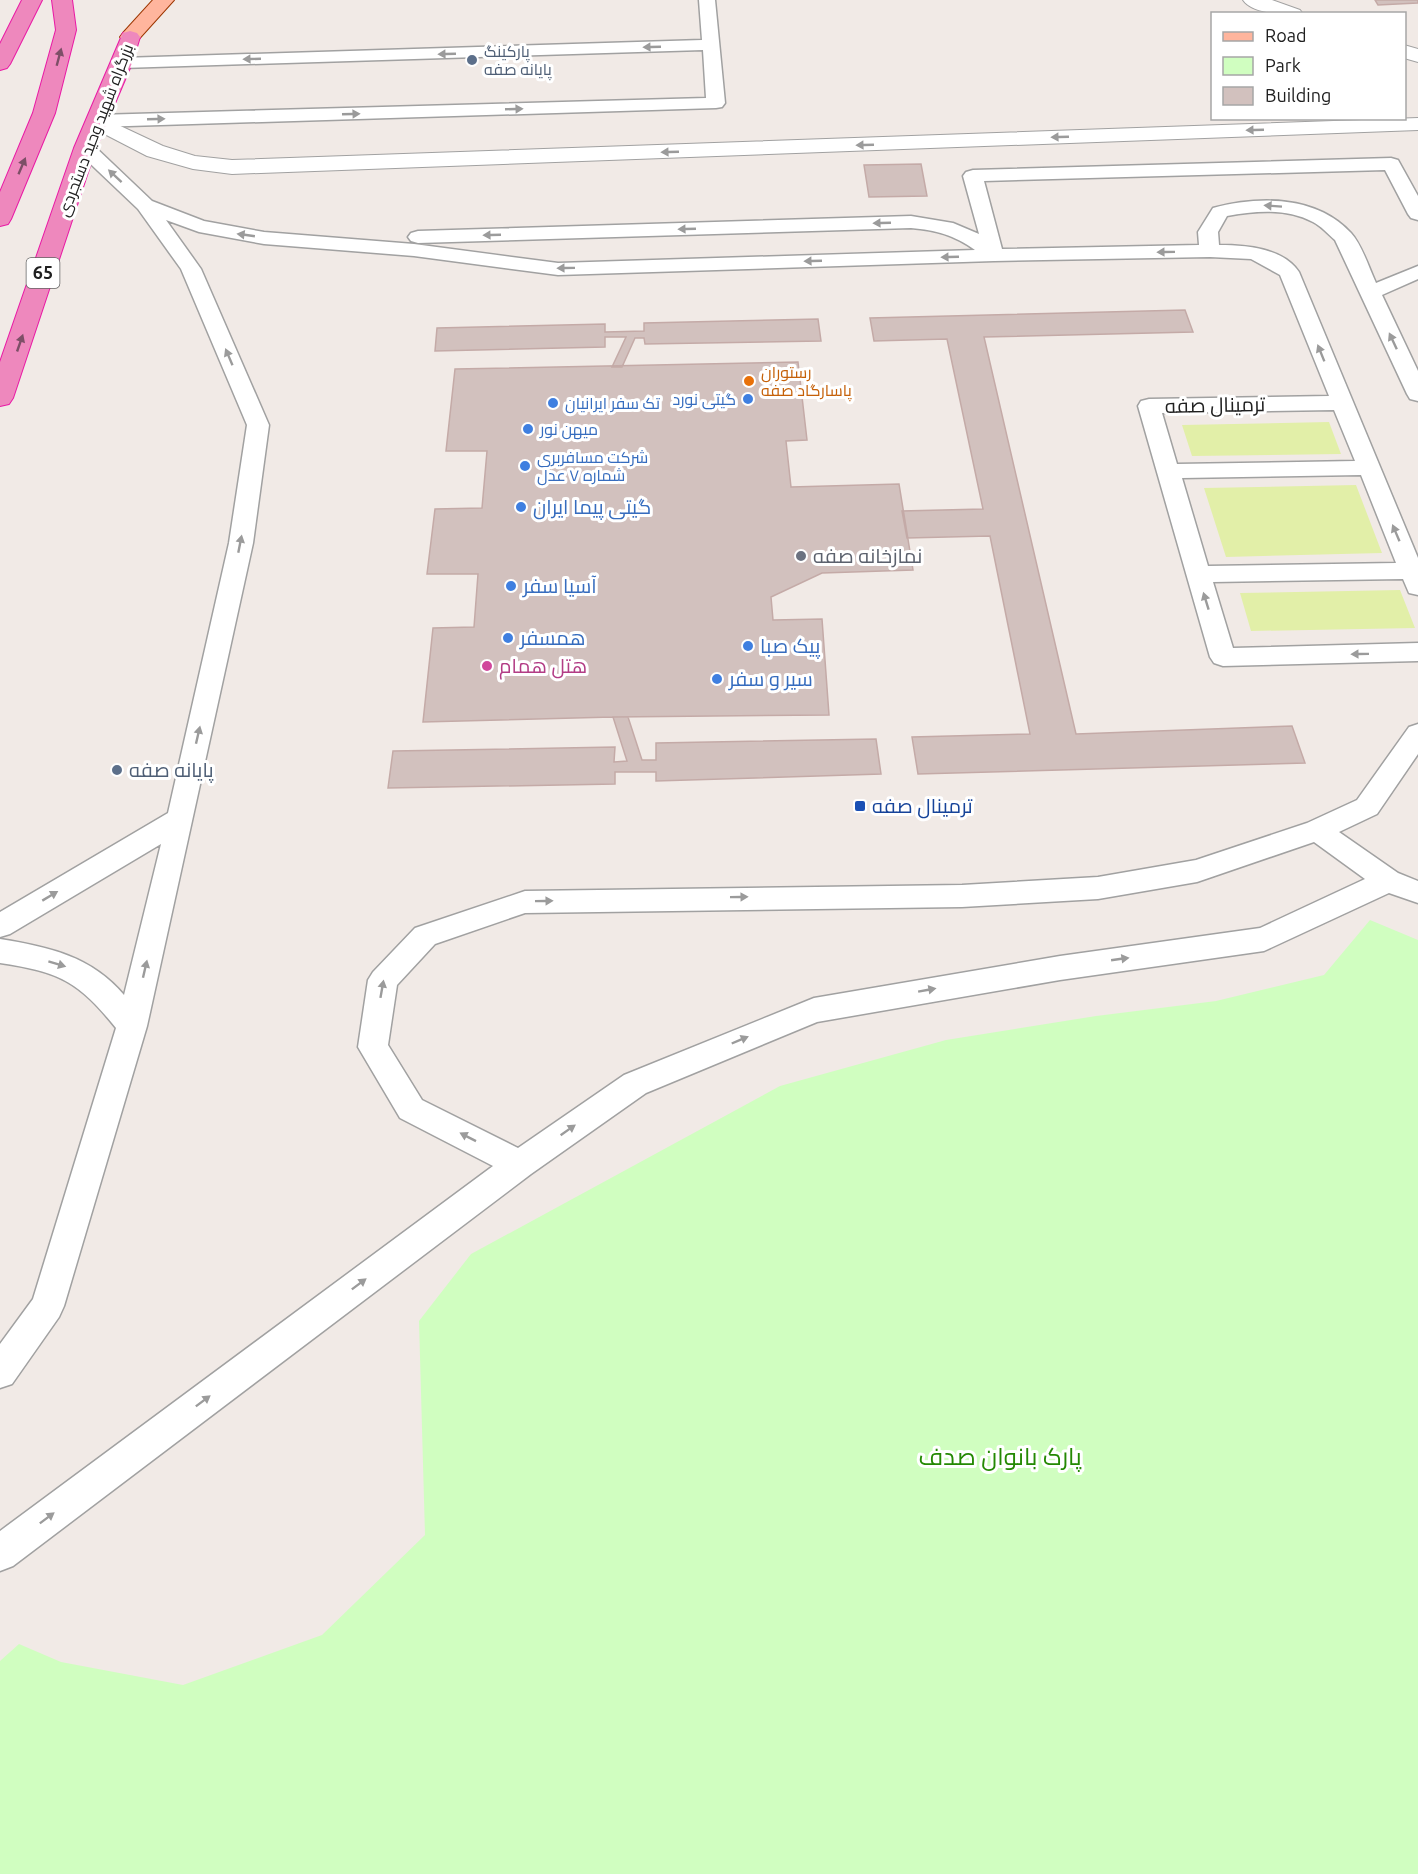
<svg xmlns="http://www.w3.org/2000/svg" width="1418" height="1874" font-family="Ubuntu,Cairo,sans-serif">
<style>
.grass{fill:#e2efa8}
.park{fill:#d0fec0}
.building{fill:#d2c1be;stroke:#c4aaa7;stroke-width:1.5}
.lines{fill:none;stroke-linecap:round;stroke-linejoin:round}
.lane-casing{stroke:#a1a1a1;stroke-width:3}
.street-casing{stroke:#a1a1a1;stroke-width:2}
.primary-casing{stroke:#9c3500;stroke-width:2}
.highway-casing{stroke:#e919a5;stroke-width:2}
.lane{fill:#fff;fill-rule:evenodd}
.street{fill:#fff;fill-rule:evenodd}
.primary{fill:#ffb59d;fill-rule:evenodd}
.highway{fill:#ee88bd;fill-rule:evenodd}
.oneway{fill:#9b9b9b}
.oneway2{fill:#7d4f67}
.service-dot{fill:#5c6f8a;stroke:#fff;stroke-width:2}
.food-dot{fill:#e8710a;stroke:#fff;stroke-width:2}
.shop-dot{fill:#3f7fe0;stroke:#fff;stroke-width:2}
.worship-dot{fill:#6b7280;stroke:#fff;stroke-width:2}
.hotel-dot{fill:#d1479c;stroke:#fff;stroke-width:2}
.transit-dot{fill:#1a4fb4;stroke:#fff;stroke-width:2}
.labels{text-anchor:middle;stroke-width:6;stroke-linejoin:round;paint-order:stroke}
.far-service-label{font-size:16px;fill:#4e5e75;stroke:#fff;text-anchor:start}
.far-street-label{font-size:16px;fill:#202020;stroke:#fff}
.far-food-label{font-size:16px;fill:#c56008;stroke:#fff;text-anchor:start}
.far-shop-label{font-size:16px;fill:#366cbe;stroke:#fff;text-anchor:start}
.shield{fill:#fff;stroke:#636363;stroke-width:1.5}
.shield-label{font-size:18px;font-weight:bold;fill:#202020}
.street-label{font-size:20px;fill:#202020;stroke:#fff}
.shop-label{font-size:20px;fill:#366cbe;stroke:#fff;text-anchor:start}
.worship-label{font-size:20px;fill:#5b616d;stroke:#fff;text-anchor:start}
.hotel-label{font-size:20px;fill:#b23c85;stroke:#fff;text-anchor:start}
.service-label{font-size:20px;fill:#4e5e75;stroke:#fff;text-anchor:start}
.transit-label{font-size:20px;fill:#164399;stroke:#fff;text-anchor:start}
.near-park-label{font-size:24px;fill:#248903;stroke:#fff}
</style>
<rect width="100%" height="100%" fill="#f1eae6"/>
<!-- grass -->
<path class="grass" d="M 1329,422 L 1341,454 L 1192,456 L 1182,425 Z
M 1356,485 L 1382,553 L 1226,557 L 1204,488 Z
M 1400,590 L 1415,628 L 1251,631 L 1240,593 Z"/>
<!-- park -->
<path class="park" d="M 1370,920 L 1418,940 L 1418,1874 L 0,1874 L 0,1661 L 19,1644 L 61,1662 L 183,1685 L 322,1635 L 425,1535 L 419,1321 L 471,1254 L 780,1086 L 946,1040 L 1096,1016 L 1216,1001 L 1324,975 Z"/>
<!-- building -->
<path class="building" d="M 1375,0 L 1418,0 L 1418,3 L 1378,5 Z
M 921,164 L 927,196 L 869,197 L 864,165 Z
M 1185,310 L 1193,332 L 984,337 L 1076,734 L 1292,726 L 1305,763 L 918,774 L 912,737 L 1030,734 L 990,536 L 907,538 L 902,511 L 983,509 L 947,339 L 874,341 L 870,318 Z
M 818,319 L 821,341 L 645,344 L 644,338 L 635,338 L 622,367 L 612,367 L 626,337 L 605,337 L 605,347 L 435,351 L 437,328 L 605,324 L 605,332 L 644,331 L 644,323 Z
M 798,362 L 807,440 L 786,441 L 791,487 L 899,484 L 913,570 L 822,573 L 771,597 L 773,620 L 822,619 L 829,715 L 613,717 L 423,722 L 433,628 L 474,627 L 478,574 L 427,574 L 435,509 L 482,508 L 487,451 L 446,451 L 455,369 Z
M 613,717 L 628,717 L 642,760 L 656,760 L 656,743 L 876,739 L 881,774 L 656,781 L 656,772 L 615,772 L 615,784 L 388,788 L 393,751 L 615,747 L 614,762 L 627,761 Z"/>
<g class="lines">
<defs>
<path id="lane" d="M 699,0 L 715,0 L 725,103 L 722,107 L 716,108 L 97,127 L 90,125 L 88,121 L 90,117 L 97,115 L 706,98 L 703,50 L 122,68 L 116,67 L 113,63 L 116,59 L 122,58 L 702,40 Z
M 85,142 L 92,144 L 152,201 L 204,221 L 264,232 L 414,244 L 558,263 L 975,250 C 954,235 936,230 911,228 L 418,243 L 411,241 L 408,237 L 411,233 L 418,231 L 911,216 L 953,223 L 979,234 L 963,176 L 966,172 L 973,170 L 1391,158 L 1398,160 L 1418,196 L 1418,220 L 1411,218 L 1408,214 L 1385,170 L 984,181 L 1002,249 L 1199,245 L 1198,232 L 1213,208 C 1259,196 1316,195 1351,233 C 1362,245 1369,268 1376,283 L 1418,266 L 1418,279 L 1382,295 L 1418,371 L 1418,401 L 1410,399 L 1407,394 L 1335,240 C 1328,234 1321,226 1313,222 C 1286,208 1256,211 1227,216 L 1218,232 L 1219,245 C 1246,245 1283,248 1299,272 L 1418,558 L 1418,595 L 1409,593 L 1403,579 L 1213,582 L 1233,648 L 1418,643 L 1418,661 L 1223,666 L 1214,663 L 1210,657 L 1138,406 L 1141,401 L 1149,399 L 1329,396 L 1280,275 L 1251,259 L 1210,257 L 994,261 L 558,275 L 414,256 L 264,244 L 199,232 L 166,220 L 201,269 L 269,425 L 253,543 L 147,1026 L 64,1306 L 59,1317 L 12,1384 L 0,1388 L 0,1344 L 33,1299 L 116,1028 C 78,981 60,972 0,963 L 0,939 C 49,947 91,956 124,995 L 161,844 L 10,934 L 0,937 L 0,912 L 168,813 L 229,543 L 247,425 L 181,269 L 138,209 L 78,152 L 76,148 L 78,144 ZM 1334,410 L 1355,461 L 1177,464 L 1162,413 ZM 1361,475 L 1396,563 L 1208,566 L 1182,478 Z
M 1418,724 L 1418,754 L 1377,814 L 1339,832 L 1398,873 L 1418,881 L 1418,903 L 1389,893 L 1264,951 L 1060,980 L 817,1022 L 646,1093 L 531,1174 L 13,1566 L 0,1571 L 0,1531 L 493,1166 L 400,1118 L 358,1047 L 368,980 L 373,972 L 415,928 L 525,891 L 962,885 L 1098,877 L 1196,860 L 1307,823 L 1357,800 L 1409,727 ZM 1314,842 L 1365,879 L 1260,928 L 1060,956 L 814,998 L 624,1075 L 518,1148 L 422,1100 L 388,1045 L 397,985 L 435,944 L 525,913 L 962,907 L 1098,899 L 1197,882 Z"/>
<path id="street" d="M 1243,0 L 1272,0 L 1300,10 L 1303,14 C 1286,14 1253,15 1243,0 Z
M 1404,45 L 1418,49 L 1418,62 L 1404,58 Z
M 97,115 L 163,146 L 195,156 L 232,160 L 1418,118 L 1418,130 L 232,174 L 193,169 L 147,156 L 89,126 L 86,121 L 89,116 Z"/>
<path id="primary" d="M 153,0 L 174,0 L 137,41 L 123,41 L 120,37 L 123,33 Z"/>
<path id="highway" d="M 22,0 L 42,0 L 10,64 L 7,68 L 0,70 L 0,44 Z
M 52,0 L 72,0 L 76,30 L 55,113 L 11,219 L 8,224 L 0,226 L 0,192 L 33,113 L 56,30 Z
M 130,31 L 137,33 L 140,37 L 132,63 L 96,148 L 13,398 L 9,404 L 0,406 L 0,362 L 74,148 L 123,33 Z"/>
</defs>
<!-- lane casing -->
<use href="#lane" class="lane-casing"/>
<!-- street casing -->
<use href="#street" class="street-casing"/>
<!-- primary casing -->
<use href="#primary" class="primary-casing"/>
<!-- highway casing -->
<use href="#highway" class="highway-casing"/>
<!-- lane -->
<use href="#lane" class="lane"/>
<!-- street -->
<use href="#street" class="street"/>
<!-- primary -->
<use href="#primary" class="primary"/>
<!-- highway -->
<use href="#highway" class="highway"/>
</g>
<!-- one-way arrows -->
<defs><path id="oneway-solid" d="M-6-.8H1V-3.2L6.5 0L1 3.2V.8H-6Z" transform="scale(1.5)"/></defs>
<g class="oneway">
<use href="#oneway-solid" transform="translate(652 47) rotate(178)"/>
<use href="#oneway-solid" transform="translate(447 54) rotate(178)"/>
<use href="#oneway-solid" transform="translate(252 59) rotate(178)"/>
<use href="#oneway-solid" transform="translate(514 109) rotate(-2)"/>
<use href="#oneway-solid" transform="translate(351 114) rotate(-2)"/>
<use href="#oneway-solid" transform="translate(156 119) rotate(-2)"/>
<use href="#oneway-solid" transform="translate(1255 130) rotate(178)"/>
<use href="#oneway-solid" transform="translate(1060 137) rotate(178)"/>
<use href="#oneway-solid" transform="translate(865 145) rotate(178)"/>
<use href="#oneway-solid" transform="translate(670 152) rotate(178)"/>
<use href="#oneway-solid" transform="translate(115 176) rotate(-137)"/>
<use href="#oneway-solid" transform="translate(1273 206) rotate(-176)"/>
<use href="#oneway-solid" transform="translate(882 223) rotate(178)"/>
<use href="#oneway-solid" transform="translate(687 229) rotate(178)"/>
<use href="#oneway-solid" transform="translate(246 235) rotate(-172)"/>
<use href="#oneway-solid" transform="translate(492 235) rotate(178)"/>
<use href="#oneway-solid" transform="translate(1166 252) rotate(179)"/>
<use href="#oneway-solid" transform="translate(950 257) rotate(178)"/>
<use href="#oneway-solid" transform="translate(813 261) rotate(178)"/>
<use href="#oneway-solid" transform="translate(566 268) rotate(179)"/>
<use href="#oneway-solid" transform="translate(1393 341) rotate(-115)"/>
<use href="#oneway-solid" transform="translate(1321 353) rotate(-112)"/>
<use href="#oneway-solid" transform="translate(229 357) rotate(-113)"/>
<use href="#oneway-solid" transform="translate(1396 533) rotate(-113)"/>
<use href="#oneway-solid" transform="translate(240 544) rotate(-79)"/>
<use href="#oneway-solid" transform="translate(1206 601) rotate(-107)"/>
<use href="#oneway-solid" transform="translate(1360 654) rotate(179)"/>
<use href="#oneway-solid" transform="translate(198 735) rotate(-77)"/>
<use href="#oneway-solid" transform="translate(50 896) rotate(-31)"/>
<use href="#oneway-solid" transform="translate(739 897) rotate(-1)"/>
<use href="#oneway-solid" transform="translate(544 901) rotate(-1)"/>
<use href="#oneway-solid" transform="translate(1120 959) rotate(-8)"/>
<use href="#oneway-solid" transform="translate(57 964) rotate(17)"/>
<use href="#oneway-solid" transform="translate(145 969) rotate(-77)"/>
<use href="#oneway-solid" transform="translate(382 989) rotate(-80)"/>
<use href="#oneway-solid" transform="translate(927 990) rotate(-10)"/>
<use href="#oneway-solid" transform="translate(740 1040) rotate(-23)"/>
<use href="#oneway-solid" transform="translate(568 1130) rotate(-35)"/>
<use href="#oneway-solid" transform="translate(468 1137) rotate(-153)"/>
<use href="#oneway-solid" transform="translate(359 1284) rotate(-37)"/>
<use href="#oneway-solid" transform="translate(203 1401) rotate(-37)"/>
<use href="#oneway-solid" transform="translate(47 1518) rotate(-37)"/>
</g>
<g class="oneway2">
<use href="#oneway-solid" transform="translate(59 57) rotate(-75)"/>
<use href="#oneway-solid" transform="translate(22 166) rotate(-67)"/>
<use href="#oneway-solid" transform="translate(20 343) rotate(-71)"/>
</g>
<!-- markers -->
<g class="service-dot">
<circle cx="472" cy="60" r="6"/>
<circle cx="117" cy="770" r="6"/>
</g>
<circle class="food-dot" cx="749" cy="381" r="6"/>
<g class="shop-dot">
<circle cx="748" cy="399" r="6"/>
<circle cx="553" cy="403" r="6"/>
<circle cx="528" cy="429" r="6"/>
<circle cx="525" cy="466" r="6"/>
<circle cx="521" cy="507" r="6"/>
<circle cx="511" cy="586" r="6"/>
<circle cx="508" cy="638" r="6"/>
<circle cx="748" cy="646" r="6"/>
<circle cx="717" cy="679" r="6"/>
</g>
<circle class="worship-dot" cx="801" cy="556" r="6"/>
<circle class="hotel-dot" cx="487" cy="666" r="6"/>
<rect class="transit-dot" x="854" y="800" width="12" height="12" rx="3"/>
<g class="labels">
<!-- far-service labels -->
<g class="far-service-label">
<text x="484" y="57">پارکینگ<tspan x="484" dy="18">پایانه صفه</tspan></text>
</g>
<!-- far-street labels -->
<g class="far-street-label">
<text transform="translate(95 130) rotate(-69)" y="6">بزرگراه شهید وحید دستجردی</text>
</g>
<!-- far-food labels -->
<g class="far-food-label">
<text x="761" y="378">رستوران<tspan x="761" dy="18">پاسارگاد صفه</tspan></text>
</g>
<!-- far-shop labels -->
<g class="far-shop-label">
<text x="736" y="405" text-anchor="end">گیتی نورد</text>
<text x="565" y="409">تک سفر ایرانیان</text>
<text x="540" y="435">میهن نور</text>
<text x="537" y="463">شرکت مسافربری<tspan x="537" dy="18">شماره ۷ عدل</tspan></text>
</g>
<!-- shield labels -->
<rect class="shield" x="26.5" y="258" width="33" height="30" rx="4.5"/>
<g class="shield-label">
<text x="43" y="279">65</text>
</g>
<!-- street labels -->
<g class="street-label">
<text transform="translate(1215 405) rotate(-1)" y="7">ترمینال صفه</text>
</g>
<!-- shop labels -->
<g class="shop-label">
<text x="533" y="514">گیتی پیما ایران</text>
<text x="523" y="593">آسیا سفر</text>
<text x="520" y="645">همسفر</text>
<text x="760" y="653">پیک صبا</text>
<text x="729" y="686">سیر و سفر</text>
</g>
<!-- worship labels -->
<g class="worship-label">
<text x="813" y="563">نمازخانه صفه</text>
</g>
<!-- hotel labels -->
<g class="hotel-label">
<text x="499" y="673">هتل همام</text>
</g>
<!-- service labels -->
<g class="service-label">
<text x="129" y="777">پایانه صفه</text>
</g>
<!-- transit labels -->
<g class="transit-label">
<text x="872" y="813">ترمینال صفه</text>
</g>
<!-- near-park labels -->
<g class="near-park-label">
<text x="1000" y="1465">پارک بانوان صدف</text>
</g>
</g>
<!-- legend -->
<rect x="1211" y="12" width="195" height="108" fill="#ffffff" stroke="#a6a6a6" stroke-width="1.5"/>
<rect x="1223" y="32" width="30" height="9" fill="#ffb59d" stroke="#a6a6a6" stroke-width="1.5"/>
<text x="1265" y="42" font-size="18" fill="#202020">Road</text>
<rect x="1223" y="57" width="30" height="18" fill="#d0fec0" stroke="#a6a6a6" stroke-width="1.5"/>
<text x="1265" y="72" font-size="18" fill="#202020">Park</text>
<rect x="1223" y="87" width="30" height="18" fill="#d2c1be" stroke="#a6a6a6" stroke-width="1.5"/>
<text x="1265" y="102" font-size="18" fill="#202020">Building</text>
</svg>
